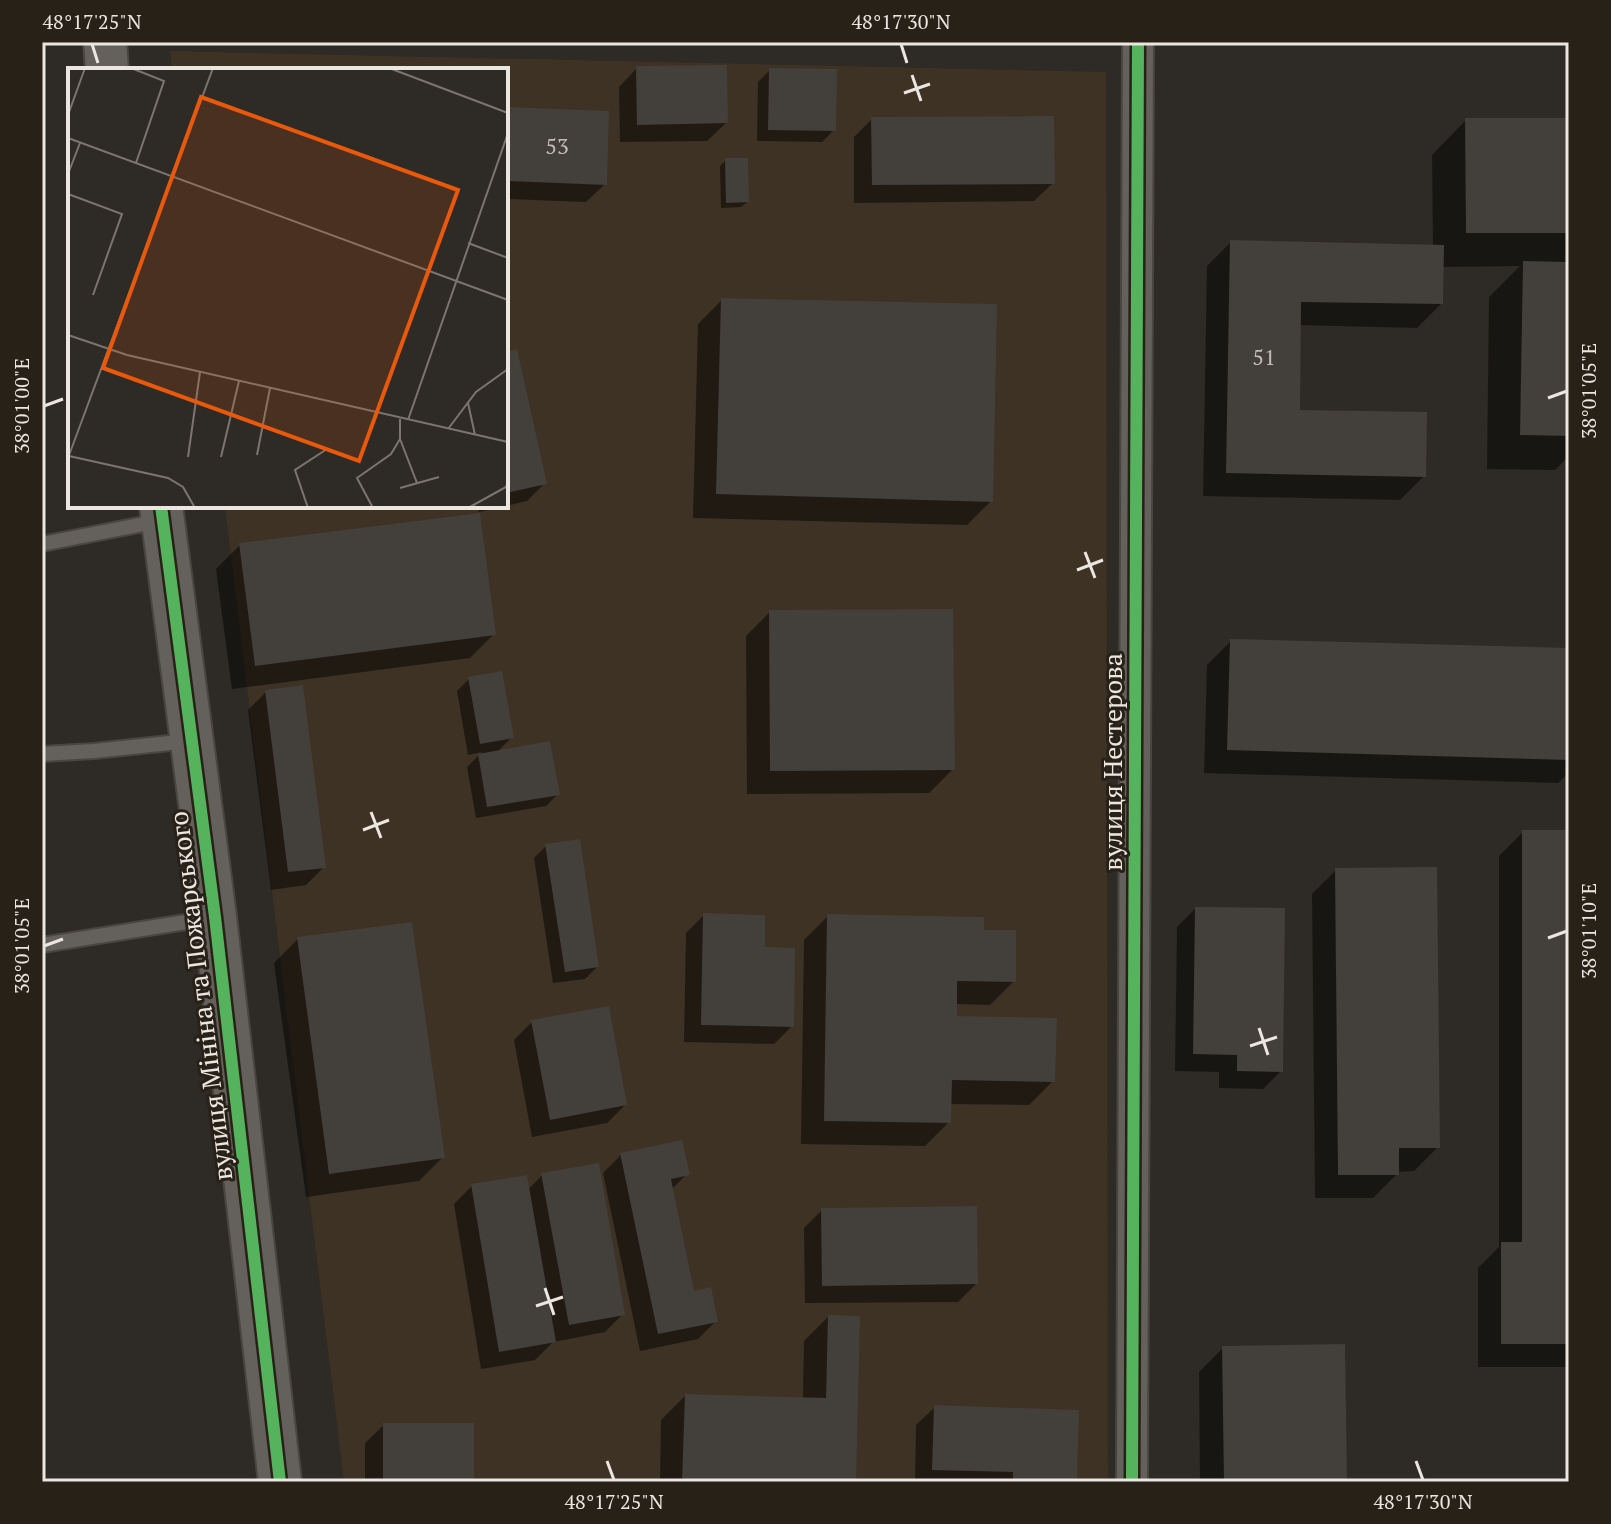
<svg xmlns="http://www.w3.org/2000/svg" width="1611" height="1524" font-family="'PT Serif',serif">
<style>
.built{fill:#3d3224}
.shadow{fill:#0007}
.building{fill:#433f3b}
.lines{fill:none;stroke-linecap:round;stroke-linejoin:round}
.lane-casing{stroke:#494541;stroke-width:18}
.street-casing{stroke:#494541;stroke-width:34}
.secondary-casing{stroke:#494541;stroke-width:46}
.lane{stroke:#64605c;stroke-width:14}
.street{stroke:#64605c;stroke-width:30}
.secondary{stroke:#64605c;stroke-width:42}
.cycleway-casing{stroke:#282117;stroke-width:17}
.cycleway{stroke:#56b35d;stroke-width:12}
.ticks{fill:none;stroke:#ebe6e0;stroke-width:3}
.labels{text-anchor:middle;stroke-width:6;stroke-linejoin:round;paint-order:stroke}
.number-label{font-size:22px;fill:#c1bcb7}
.street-label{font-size:26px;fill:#ebe6e0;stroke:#282117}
.inset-road{fill:none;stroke:#7a7570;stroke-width:2}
.view{fill:#e8590c;fill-opacity:0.15;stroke:#e8590c;stroke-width:4}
.inset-edge{fill:none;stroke:#ebe6e0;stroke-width:4}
.neatline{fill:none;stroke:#ebe6e0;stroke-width:3}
.ticks-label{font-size:20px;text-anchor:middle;fill:#ebe6e0}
</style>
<rect width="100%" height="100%" fill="#2e2a25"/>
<!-- built -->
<path class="built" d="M 170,51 L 1106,72 L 1108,1482 L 344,1482 L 225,506 L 506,506 L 506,70 L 172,70 Z"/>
<!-- shadow -->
<path class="shadow" d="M 637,68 L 726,123 L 707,141 L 620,142 L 619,87 Z
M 770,70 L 834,130 L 822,142 L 757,141 L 758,82 Z
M 506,109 L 605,184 L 586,202 L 506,199 Z
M 872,119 L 1053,183 L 1034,201 L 854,203 L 854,137 Z
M 1466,120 L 1569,120 L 1569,456 L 1555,470 L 1487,469 L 1489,297 L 1520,266 L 1442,267 L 1441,304 L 1417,328 L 1299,325 L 1298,411 L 1424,476 L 1400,500 L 1203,496 L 1207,266 L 1231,242 L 1433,246 L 1432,155 Z
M 726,160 L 747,202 L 741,207 L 721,208 L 720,166 Z
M 722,300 L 991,501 L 967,525 L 693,518 L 698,324 Z
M 506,354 L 545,483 L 527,501 L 506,506 Z
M 477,506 L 505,506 L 479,512 Z
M 240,545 L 494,634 L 470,658 L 232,689 L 216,569 Z
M 770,612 L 953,769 L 929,793 L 747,794 L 746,636 Z
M 1231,641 L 1569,650 L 1569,772 L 1558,783 L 1204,773 L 1207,665 Z
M 469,679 L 512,737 L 497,752 L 558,794 L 546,806 L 476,818 L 467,767 L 482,752 L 468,755 L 457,691 Z
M 266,692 L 324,867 L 306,885 L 271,890 L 248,710 Z
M 1523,832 L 1569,832 L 1569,1367 L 1478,1367 L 1478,1268 L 1499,1247 L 1499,856 Z
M 546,846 L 597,967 L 585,979 L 553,983 L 534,858 Z
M 1336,870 L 1438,1147 L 1414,1171 L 1397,1172 L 1397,1174 L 1373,1198 L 1315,1198 L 1312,894 Z
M 1195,909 L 1281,1071 L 1263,1089 L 1219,1088 L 1219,1072 L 1175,1071 L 1177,927 Z
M 704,915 L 792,1026 L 774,1044 L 684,1042 L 686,933 Z
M 828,916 L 982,932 L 1014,981 L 990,1005 L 955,1004 L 955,1018 L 1053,1081 L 1029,1105 L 949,1104 L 949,1122 L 925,1146 L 801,1144 L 804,940 Z
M 298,939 L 443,1157 L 419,1181 L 306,1197 L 274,963 Z
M 532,1022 L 625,1105 L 607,1123 L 532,1137 L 514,1040 Z
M 621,1155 L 687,1174 L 671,1190 L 692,1293 L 716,1321 L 698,1339 L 640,1351 L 603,1173 Z
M 542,1175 L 623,1314 L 605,1332 L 553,1342 L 535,1360 L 481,1369 L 454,1204 L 472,1186 L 528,1190 Z
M 822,1210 L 976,1284 L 958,1302 L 805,1303 L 804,1228 Z
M 828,1317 L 854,1482 L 660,1482 L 661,1420 L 685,1396 L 803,1399 L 804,1341 Z
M 1223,1348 L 1345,1482 L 1200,1482 L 1199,1372 Z
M 935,1407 L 1075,1482 L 915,1482 L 916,1425 Z
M 384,1425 L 472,1482 L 365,1482 L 365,1443 Z"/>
<!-- building -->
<path class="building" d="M 727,65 L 728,123 L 637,125 L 636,66 Z
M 769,68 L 837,69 L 836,131 L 768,130 Z
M 506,107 L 609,111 L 607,185 L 506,181 Z
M 1054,116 L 1055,184 L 872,185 L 871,117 Z
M 1465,118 L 1569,118 L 1569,233 L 1466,233 Z
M 725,158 L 748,158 L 749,202 L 726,203 Z
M 1230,240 L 1444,245 L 1443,304 L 1301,302 L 1300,410 L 1427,412 L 1426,477 L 1226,473 Z
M 1523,261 L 1569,262 L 1569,436 L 1520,435 Z
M 721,298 L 997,304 L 993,502 L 716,494 Z
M 517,349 L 547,484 L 506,493 L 506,352 Z
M 480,513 L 496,635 L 255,666 L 239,543 Z
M 953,609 L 955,770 L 770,771 L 769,610 Z
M 1230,639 L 1569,648 L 1569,760 L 1227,750 Z
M 502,671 L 514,738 L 480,744 L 468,677 Z
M 303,685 L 326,868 L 288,872 L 265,690 Z
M 550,741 L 560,795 L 487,807 L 478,754 Z
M 1522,830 L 1569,830 L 1569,1344 L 1501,1344 L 1501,1242 L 1522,1242 Z
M 580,839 L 599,967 L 565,972 L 545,844 Z
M 1437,867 L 1440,1148 L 1399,1148 L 1399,1175 L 1338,1175 L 1335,868 Z
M 1195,907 L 1285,908 L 1283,1072 L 1237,1071 L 1237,1055 L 1193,1054 Z
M 703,913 L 765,915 L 765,947 L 795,948 L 794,1027 L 701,1025 Z
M 827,914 L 984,917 L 984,930 L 1016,930 L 1016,982 L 957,981 L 957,1016 L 1057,1018 L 1055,1082 L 952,1080 L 951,1123 L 824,1121 Z
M 412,922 L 445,1158 L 329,1174 L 297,937 Z
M 609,1006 L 627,1105 L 550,1120 L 531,1020 Z
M 682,1140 L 690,1175 L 671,1179 L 694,1291 L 711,1287 L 718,1322 L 658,1334 L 620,1153 Z
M 599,1163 L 625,1315 L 569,1325 L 541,1173 Z
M 527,1175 L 556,1342 L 499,1352 L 471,1184 Z
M 977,1206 L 978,1284 L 822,1286 L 821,1208 Z
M 828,1315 L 860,1316 L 856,1482 L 682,1482 L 685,1394 L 826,1398 Z
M 1345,1344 L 1347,1482 L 1224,1482 L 1222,1346 Z
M 934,1405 L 1079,1410 L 1077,1482 L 1013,1482 L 1013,1472 L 932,1470 Z
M 383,1423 L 474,1423 L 474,1482 L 383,1482 Z"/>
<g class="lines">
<defs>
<path id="lane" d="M 42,544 L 159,521
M 42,754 L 94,751 L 189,741
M 42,945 L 211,918"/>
<path id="street" d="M 1132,1482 L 1138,42"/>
<path id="secondary" d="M 105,42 L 107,70
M 161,506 L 215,917 L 280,1482"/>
</defs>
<!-- lane casing -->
<use href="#lane" class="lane-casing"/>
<!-- street casing -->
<use href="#street" class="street-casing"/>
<!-- secondary casing -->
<use href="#secondary" class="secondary-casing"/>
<!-- lane -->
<use href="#lane" class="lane"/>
<!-- street -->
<use href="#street" class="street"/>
<!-- secondary -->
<use href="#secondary" class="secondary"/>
<defs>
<path id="cycleway" d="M 161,506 L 215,917 L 280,1482
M 1132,1482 L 1138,42"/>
</defs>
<!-- cycleway casing -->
<use href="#cycleway" class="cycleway-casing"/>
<!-- cycleway -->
<use href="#cycleway" class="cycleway"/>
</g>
<!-- ticks -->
<path class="ticks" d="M 92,44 L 98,63M 901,44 L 907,63M 912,75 L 921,101M 904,93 L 930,84M 1548,398 L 1567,391M 44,406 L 63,399M 1085,552 L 1095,578M 1077,570 L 1103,560M 371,812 L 381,838M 363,830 L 389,820M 1548,938 L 1567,931M 44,946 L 63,939M 1259,1028 L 1268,1055M 1250,1046 L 1277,1037M 545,1288 L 554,1315M 536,1306 L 563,1297M 607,1461 L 614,1480M 1416,1461 L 1423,1480"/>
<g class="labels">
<!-- number labels -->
<g class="number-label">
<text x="557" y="154">53</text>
<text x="1264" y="365">51</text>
</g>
<!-- street labels -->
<g class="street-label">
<text transform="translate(1113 762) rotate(-90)" y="9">вулиця Нестерова</text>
<text transform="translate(201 996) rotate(-97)" y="9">вулиця Мініна та Пожарського</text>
</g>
</g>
<!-- overview -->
<g transform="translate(68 68)">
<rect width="440" height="440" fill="#2e2a25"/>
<path class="inset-road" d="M 63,0 L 96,13 L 68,95M 321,0 L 440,45M 0,47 L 17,0M 0,70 L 440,232M 0,106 L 12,75M 0,126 L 54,146 L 25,227M 400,175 L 440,190M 0,267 L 59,287 L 440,374M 400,335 L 407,367M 340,352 L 440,65M 380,361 L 408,324 L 440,301M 332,371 L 349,415M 189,387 L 202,320M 1,388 L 100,410 L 115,419 L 127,440M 120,389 L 132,304M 153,389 L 171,313M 0,390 L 145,0M 332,420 L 371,409M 240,440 L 227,402 L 259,381M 305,440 L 289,410 L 323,386 L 332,371 L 332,351M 400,440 L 438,419 L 440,413"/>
<path class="view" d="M 133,29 L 390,122 L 291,393 L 35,300 Z"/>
<rect width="440" height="440" class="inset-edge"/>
</g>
<!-- border -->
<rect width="1611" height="1524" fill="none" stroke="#282117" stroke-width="88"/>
<rect x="44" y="44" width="1523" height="1436" class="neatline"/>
<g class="ticks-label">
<text x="92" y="29">48°17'25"N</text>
<text x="901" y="29">48°17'30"N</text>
<text transform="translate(1589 391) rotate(-90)" y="7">38°01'05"E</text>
<text transform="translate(22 406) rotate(-90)" y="7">38°01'00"E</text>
<text transform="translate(1589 931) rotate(-90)" y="7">38°01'10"E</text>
<text transform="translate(22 946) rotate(-90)" y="7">38°01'05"E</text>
<text x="614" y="1509">48°17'25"N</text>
<text x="1423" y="1509">48°17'30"N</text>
</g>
</svg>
